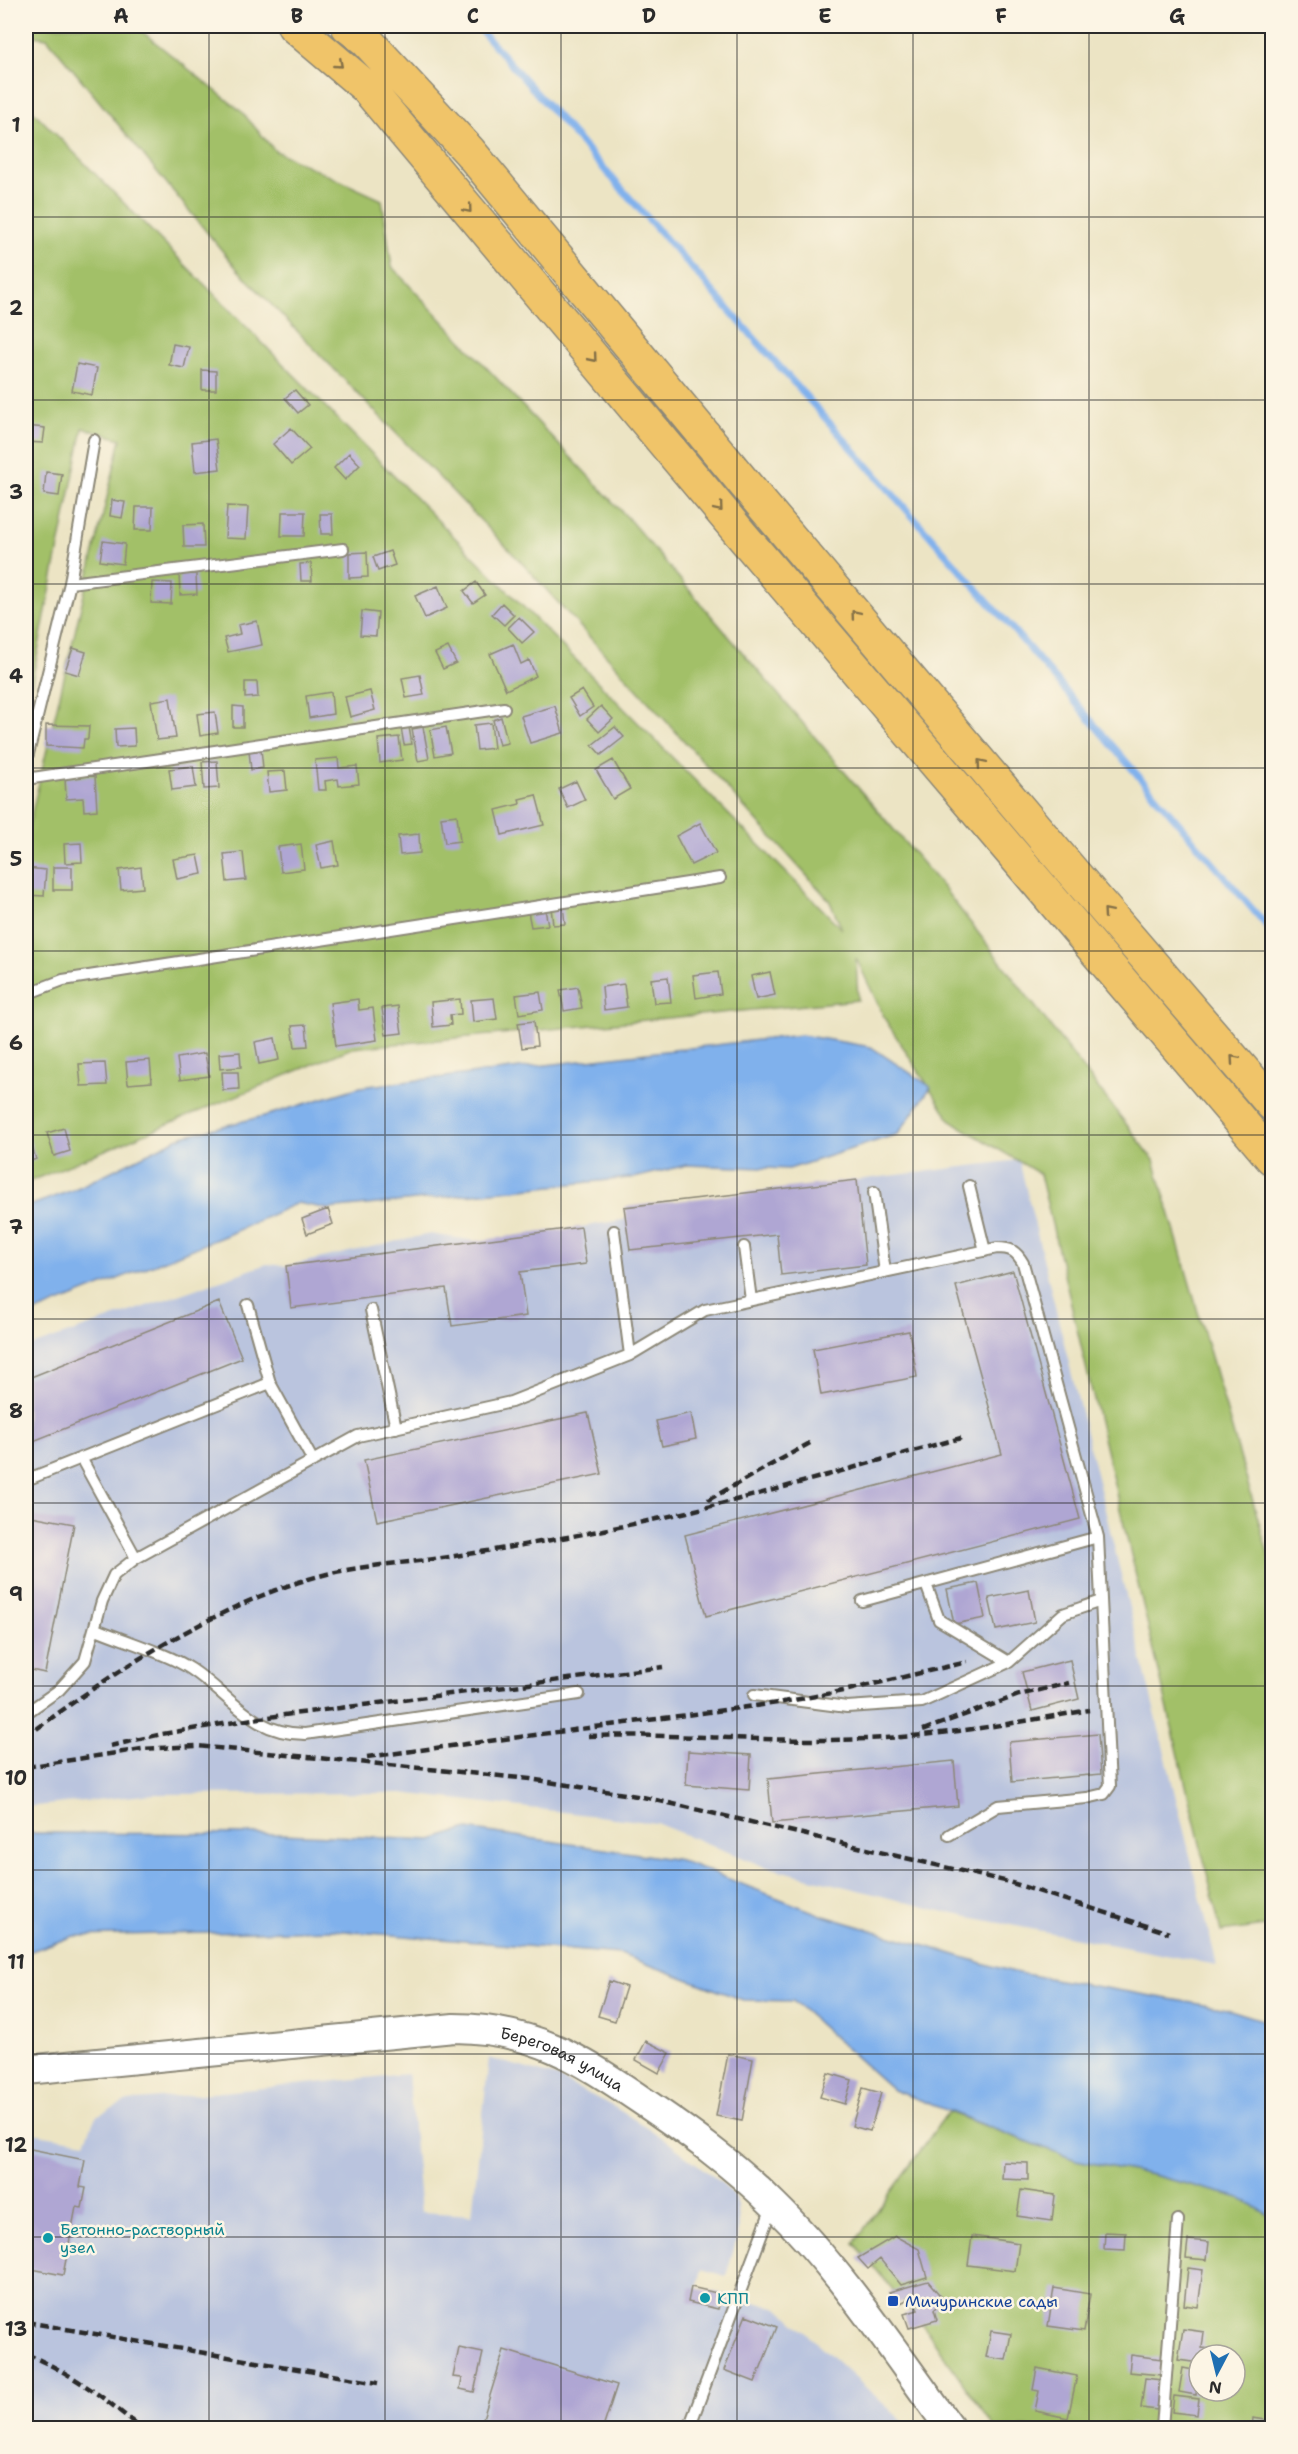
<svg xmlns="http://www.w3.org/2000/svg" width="1298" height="2454" font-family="'Shantell Sans',sans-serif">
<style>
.industrial{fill:#bac4de}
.green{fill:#a2c068;stroke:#66764a;stroke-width:1.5;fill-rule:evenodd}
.water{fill:#80b1ec;stroke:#566e8c;stroke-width:1.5}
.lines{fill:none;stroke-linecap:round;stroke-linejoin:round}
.stream{stroke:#80b1ec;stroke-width:7}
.building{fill:#afa6d3}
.service-casing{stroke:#8c8878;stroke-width:14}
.tertiary-casing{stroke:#8c8878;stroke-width:32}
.primary-casing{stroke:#8c8878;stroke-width:36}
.service{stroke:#fff;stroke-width:10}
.tertiary{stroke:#fff;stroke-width:28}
.primary{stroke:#f0c469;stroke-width:33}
.rail{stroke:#2b2b2b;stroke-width:4.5;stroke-dasharray:9 4.5;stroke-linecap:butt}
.oneway{stroke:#847047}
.grid{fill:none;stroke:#2b2b2b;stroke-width:1.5;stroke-opacity:0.55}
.culture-dot{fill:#0f9aa8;stroke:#fcf5e5;stroke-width:2}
.transit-dot{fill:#1a4fb4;stroke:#fcf5e5;stroke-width:2}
.labels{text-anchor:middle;stroke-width:5;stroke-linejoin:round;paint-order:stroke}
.street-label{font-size:16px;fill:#2b2b2b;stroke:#fcf5e5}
.culture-label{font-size:16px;fill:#0d838f;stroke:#fcf5e5;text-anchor:start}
.transit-label{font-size:16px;fill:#164399;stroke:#fcf5e5;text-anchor:start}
.neatline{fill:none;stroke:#2b2b2b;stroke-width:2}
.grid-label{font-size:20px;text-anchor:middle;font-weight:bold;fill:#2b2b2b}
</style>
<rect width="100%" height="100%" fill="#fcf5e5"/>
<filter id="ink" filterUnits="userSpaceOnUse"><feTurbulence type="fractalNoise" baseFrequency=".0167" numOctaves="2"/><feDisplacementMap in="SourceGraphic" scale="12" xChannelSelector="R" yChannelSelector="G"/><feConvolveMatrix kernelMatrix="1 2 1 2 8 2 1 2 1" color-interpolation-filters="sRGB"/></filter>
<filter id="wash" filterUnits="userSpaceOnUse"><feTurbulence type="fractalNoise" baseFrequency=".008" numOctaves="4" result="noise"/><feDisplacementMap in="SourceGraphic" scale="24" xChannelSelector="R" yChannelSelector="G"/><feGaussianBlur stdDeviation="1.35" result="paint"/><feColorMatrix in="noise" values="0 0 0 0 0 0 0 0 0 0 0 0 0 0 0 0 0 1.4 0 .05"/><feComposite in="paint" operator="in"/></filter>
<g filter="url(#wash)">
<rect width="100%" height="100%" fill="#ece4c4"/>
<!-- industrial -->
<path class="industrial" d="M 1019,1160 L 1217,1965 L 949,1913 L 763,1866 L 656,1823 L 402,1793 L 154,1794 L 26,1807 L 26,1348 L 267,1264 L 286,1266 L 430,1234 L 476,1241 L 581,1227 L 857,1180 Z
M 489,2058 L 556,2077 L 616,2108 L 660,2136 L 723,2184 L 733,2195 L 738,2205 L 739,2231 L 726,2276 L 702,2269 L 697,2288 L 779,2308 L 910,2428 L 26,2428 L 26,2132 L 85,2142 L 96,2116 L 128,2101 L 408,2074 L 421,2212 L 472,2215 Z"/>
<!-- green -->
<path class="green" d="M 26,26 L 135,26 L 242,112 L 275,151 L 382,200 L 392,267 L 626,516 L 942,886 L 1154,1160 L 1272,1567 L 1272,1925 L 1221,1932 L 1040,1174 L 951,1121 L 886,1021 L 856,958 L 858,1000 L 352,1048 L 26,1183 L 26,837 L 121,439 L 83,428 L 26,710 L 26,104 L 842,929 L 829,900 L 522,563 L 238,270 L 47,38 L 26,35 Z
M 948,2112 L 1076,2160 L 1153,2175 L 1240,2198 L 1272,2217 L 1272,2428 L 995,2428 L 924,2327 L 854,2243 ZM 1199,2355 L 1235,2355 L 1235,2391 L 1199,2391 Z"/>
<!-- water -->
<path class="water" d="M 801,1035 L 871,1047 L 931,1087 L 898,1134 L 789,1169 L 687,1165 L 638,1177 L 328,1209 L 297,1203 L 227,1235 L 26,1316 L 26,1207 L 73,1190 L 183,1136 L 268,1115 L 360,1087 Z
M 467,1829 L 680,1860 L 824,1916 L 1013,1972 L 1227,2009 L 1272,2023 L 1272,2217 L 1240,2198 L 1153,2175 L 1076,2160 L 893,2090 L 793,2001 L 743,2000 L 620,1954 L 333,1930 L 74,1936 L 26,1953 L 26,1833 L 281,1834 L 432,1840 Z"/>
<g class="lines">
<!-- stream -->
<path class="stream" d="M 477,26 L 1010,626 L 1272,932"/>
</g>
<g id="blocks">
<!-- building -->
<path class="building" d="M 173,344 L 189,347 L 184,368 L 169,365 Z
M 77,364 L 97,368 L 92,395 L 72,391 Z
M 202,370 L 216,371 L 216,390 L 202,390 Z
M 295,390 L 308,405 L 298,413 L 285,398 Z
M 26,426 L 45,428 L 43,443 L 26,442 Z
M 291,428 L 310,449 L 291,465 L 273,444 Z
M 216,439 L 220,469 L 195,472 L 192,442 Z
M 349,453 L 360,465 L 345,480 L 334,468 Z
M 46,472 L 62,474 L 59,496 L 44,494 Z
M 112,500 L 125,502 L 122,518 L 110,516 Z
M 227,506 L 248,507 L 246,539 L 225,538 Z
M 136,507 L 153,507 L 152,530 L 135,530 Z
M 282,512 L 305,512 L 304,536 L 281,536 Z
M 320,514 L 332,514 L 333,534 L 321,534 Z
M 203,524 L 204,547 L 184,547 L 183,525 Z
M 103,541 L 125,544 L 123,564 L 100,561 Z
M 390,551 L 395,565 L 378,571 L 373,557 Z
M 367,552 L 368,577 L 349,578 L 349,553 Z
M 311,563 L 312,581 L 301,581 L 300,564 Z
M 179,574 L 196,574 L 197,594 L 180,595 Z
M 152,582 L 172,583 L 171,604 L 151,603 Z
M 476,582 L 485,595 L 473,603 L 464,591 Z
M 438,586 L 447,608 L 425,618 L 415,596 Z
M 502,603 L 514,615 L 504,625 L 492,614 Z
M 362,611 L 378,613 L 376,636 L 360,635 Z
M 519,617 L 534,632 L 522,643 L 508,628 Z
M 257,621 L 262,645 L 228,652 L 224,638 L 240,634 L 238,625 Z
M 26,643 L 32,644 L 28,663 L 26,663 Z
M 513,644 L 521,664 L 529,660 L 536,676 L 506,690 L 490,654 Z
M 448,647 L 456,663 L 443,669 L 435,653 Z
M 73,648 L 86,652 L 79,675 L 65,671 Z
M 420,675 L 424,695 L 406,698 L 402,678 Z
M 245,682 L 257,682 L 258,697 L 245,698 Z
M 582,690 L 593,707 L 580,716 L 569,698 Z
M 370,691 L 375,710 L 350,717 L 345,697 Z
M 331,692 L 333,714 L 309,718 L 306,696 Z
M 170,698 L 176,738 L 157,740 L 151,701 Z
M 233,706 L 243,707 L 243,727 L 233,727 Z
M 555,706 L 563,733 L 530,743 L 521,716 Z
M 601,706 L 613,719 L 599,732 L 587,719 Z
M 215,712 L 218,733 L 200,736 L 197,714 Z
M 501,717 L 508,743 L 499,745 L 493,720 Z
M 491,723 L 494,748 L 477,750 L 474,725 Z
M 46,725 L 89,726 L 88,739 L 84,739 L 83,748 L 46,746 Z
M 409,727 L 412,744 L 404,745 L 401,728 Z
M 423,727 L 429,759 L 418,761 L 412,729 Z
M 446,727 L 451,753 L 435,756 L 430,730 Z
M 615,727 L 624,737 L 601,755 L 592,745 Z
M 134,728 L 135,746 L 116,747 L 115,729 Z
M 399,737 L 402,760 L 380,763 L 378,739 Z
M 261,749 L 263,768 L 251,770 L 249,751 Z
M 338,758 L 339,768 L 357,766 L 359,784 L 339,786 L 338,779 L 325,781 L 326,790 L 318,790 L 315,760 Z
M 613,760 L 630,789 L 613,799 L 596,770 Z
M 217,761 L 219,788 L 204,789 L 202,762 Z
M 193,766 L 196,787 L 172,790 L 169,769 Z
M 285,771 L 287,790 L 269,792 L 267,772 Z
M 95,776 L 97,810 L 84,811 L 83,798 L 66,799 L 65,777 Z
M 576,781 L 585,800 L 568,808 L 559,789 Z
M 536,795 L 544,825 L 502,835 L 496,810 L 520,804 L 519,799 Z
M 457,815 L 460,841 L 445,843 L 441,817 Z
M 700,823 L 716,853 L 691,865 L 676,836 Z
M 419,834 L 420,853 L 400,855 L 398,836 Z
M 334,841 L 338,865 L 321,868 L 316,845 Z
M 81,843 L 82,862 L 65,863 L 64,844 Z
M 301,844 L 304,869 L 281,872 L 278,847 Z
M 243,852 L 246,880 L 227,882 L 224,854 Z
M 198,855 L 202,874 L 177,879 L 173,859 Z
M 53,867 L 72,867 L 72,890 L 53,890 Z
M 141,867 L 143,888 L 121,890 L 119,870 Z
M 26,868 L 46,870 L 44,896 L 26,895 Z
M 563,906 L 565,924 L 553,925 L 551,907 Z
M 545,909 L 548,925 L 531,927 L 528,912 Z
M 718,972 L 721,994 L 696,998 L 693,975 Z
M 770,972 L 775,995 L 756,999 L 751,976 Z
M 668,977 L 671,1002 L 654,1003 L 651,979 Z
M 624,984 L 627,1007 L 604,1010 L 602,987 Z
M 578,987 L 582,1008 L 564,1011 L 560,990 Z
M 540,992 L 543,1010 L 519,1014 L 516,995 Z
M 494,998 L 497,1019 L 473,1022 L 471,1000 Z
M 358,999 L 359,1010 L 373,1008 L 377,1040 L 336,1046 L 330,1003 Z
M 460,999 L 461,1014 L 450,1015 L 451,1025 L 433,1027 L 431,1002 Z
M 398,1006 L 402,1033 L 386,1035 L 382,1008 Z
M 534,1021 L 537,1046 L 522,1048 L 518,1023 Z
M 306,1025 L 308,1046 L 295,1047 L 292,1026 Z
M 275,1038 L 279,1060 L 259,1064 L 255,1042 Z
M 240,1052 L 241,1067 L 220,1069 L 219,1054 Z
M 205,1053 L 209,1076 L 180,1080 L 177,1058 Z
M 150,1060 L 152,1082 L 128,1084 L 126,1062 Z
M 105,1063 L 107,1085 L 81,1086 L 79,1064 Z
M 222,1072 L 238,1072 L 239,1089 L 223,1090 Z
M 64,1128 L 70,1151 L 54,1156 L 47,1133 Z
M 29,1139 L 36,1159 L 26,1163 L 26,1140 Z
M 857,1180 L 866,1265 L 781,1275 L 777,1234 L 630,1250 L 624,1207 Z
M 328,1209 L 333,1224 L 307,1234 L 302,1219 Z
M 581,1227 L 586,1264 L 520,1272 L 526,1316 L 452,1326 L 446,1288 L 291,1308 L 286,1266 Z
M 1013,1271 L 1080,1519 L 706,1616 L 685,1535 L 1002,1454 L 956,1286 Z
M 219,1302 L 242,1358 L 26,1444 L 26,1379 Z
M 909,1331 L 917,1377 L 821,1395 L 813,1349 Z
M 588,1413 L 602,1474 L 377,1521 L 364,1460 Z
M 691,1413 L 696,1439 L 662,1446 L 656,1421 Z
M 26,1515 L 74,1524 L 45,1673 L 26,1669 Z
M 978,1583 L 985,1618 L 954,1624 L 947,1589 Z
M 1029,1590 L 1035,1622 L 996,1630 L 989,1598 Z
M 1070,1660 L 1079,1699 L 1032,1711 L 1022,1672 Z
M 1098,1734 L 1101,1774 L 1012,1782 L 1009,1742 Z
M 688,1751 L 751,1755 L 749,1790 L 686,1785 Z
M 954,1761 L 958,1806 L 772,1823 L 768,1779 Z
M 609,1981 L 626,1987 L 615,2021 L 598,2016 Z
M 646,2041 L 670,2053 L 659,2073 L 636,2060 Z
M 728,2054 L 753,2059 L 742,2121 L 716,2116 Z
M 828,2073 L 852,2080 L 845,2104 L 820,2097 Z
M 863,2088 L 881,2093 L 870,2131 L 852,2126 Z
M 26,2148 L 85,2160 L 80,2187 L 86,2188 L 82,2208 L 76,2207 L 63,2275 L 26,2268 Z
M 1003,2162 L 1028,2163 L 1028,2180 L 1002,2179 Z
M 1021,2190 L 1055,2195 L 1052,2221 L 1017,2216 Z
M 1105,2232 L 1126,2233 L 1125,2250 L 1104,2249 Z
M 895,2236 L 919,2249 L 927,2277 L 901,2285 L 880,2259 L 868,2269 L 858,2258 Z
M 972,2236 L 1019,2243 L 1015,2271 L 968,2265 Z
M 1188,2240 L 1209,2242 L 1207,2260 L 1186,2258 Z
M 1188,2268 L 1203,2270 L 1198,2307 L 1184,2305 Z
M 928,2281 L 944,2300 L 934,2310 L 937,2320 L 909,2328 L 904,2314 L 918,2310 L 912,2297 L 899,2304 L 889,2292 Z
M 691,2287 L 721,2294 L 718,2309 L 688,2302 Z
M 1054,2288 L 1090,2294 L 1084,2331 L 1048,2326 Z
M 746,2315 L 777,2327 L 755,2382 L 724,2370 Z
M 1183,2329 L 1204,2332 L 1202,2348 L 1210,2349 L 1209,2355 L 1199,2355 L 1199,2363 L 1178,2360 Z
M 991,2331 L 1011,2334 L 1006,2360 L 986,2357 Z
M 459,2348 L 483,2353 L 474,2392 L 460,2389 L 462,2378 L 453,2377 Z
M 504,2350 L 617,2385 L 603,2428 L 480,2428 Z
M 1131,2355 L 1162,2359 L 1161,2375 L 1129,2372 Z
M 1037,2368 L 1077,2376 L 1068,2418 L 1035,2411 L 1039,2391 L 1033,2390 Z
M 1183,2368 L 1199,2371 L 1196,2395 L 1179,2392 Z
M 1145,2378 L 1161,2380 L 1157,2410 L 1141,2408 Z
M 1174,2396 L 1199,2399 L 1197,2415 L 1172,2412 Z
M 1253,2418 L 1272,2421 L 1271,2428 L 1252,2428 Z
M 1129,2424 L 1151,2427 L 1151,2428 L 1128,2428 Z"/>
</g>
</g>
<g filter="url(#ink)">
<use href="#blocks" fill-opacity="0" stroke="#8c8878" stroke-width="1.5"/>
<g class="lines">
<defs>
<path id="service" d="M 70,583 L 343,549
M 26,762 L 70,583 L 94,440
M 26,779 L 504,708
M 26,994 L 63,980 L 720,878
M 969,1186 L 985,1251
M 874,1192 L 885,1272
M 614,1231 L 630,1355
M 744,1247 L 751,1300
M 248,1305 L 270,1383 L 313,1461
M 371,1310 L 396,1428
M 81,1458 L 136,1558
M 26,1480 L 270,1383
M 926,1584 L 939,1620 L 1009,1662
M 862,1601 L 1098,1537
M 96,1629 C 122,1640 169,1654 191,1669 C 232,1696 251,1734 305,1734 L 579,1694
M 754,1695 L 847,1707 L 922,1702 L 1009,1662 L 1063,1614 L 1101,1601
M 26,1713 L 59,1690 L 85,1661 L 102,1601 L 114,1575 L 136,1558 L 358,1436 L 511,1402 L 630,1355 L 705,1310 L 997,1248 C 1011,1248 1016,1251 1023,1263 L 1098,1537 L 1110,1786 L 1104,1794 L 1087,1798 L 998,1806 L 949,1835
M 689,2428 L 772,2207
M 1162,2428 L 1178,2220"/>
<g id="tertiary">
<path id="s1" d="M 26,2070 L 454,2028 C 533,2029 578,2057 641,2100 C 687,2131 733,2164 773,2204 C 841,2270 894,2352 950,2428"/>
</g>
<path id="primary" d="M 294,26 L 366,87 L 739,532 L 1272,1158
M 348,26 L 366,40 L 469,151 L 744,483 L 1070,869 L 1272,1104"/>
</defs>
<!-- service casing -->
<use href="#service" class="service-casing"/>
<!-- tertiary casing -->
<use href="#tertiary" class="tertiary-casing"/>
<!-- primary casing -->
<use href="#primary" class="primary-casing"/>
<!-- service -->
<use href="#service" class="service"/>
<!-- tertiary -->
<use href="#tertiary" class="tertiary"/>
<!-- primary -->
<use href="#primary" class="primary"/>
<!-- rail -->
<path class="rail" d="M 708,1500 L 810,1443
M 923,1730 L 1019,1695 L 1069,1683
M 588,1736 C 681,1733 774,1743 867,1739 C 942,1736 1015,1723 1089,1710
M 26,1737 C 110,1673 223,1600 327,1574 C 369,1564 413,1563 455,1556 C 521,1546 587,1534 652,1520 C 754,1498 859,1465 961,1438
M 110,1746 L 162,1734 L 253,1719 L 663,1667
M 367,1757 L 778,1703 L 848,1690 L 967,1662
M 26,1767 L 142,1749 L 197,1746 L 530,1779 L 643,1797 L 1009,1882 L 1169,1933
M 26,2322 L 378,2383
M 26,2354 C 68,2371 106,2398 140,2428"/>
</g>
<!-- one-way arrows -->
<defs><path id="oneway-chevron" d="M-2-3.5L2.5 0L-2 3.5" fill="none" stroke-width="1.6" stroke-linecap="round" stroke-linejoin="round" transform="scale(1.5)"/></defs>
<g class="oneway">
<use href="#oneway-chevron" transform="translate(339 64) rotate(41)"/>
<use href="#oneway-chevron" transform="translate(468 209) rotate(50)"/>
<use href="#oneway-chevron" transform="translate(593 358) rotate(50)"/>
<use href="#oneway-chevron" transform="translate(719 508) rotate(50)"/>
<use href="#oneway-chevron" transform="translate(855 614) rotate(-130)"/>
<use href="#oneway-chevron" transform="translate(981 763) rotate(-130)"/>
<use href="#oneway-chevron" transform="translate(1107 912) rotate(-131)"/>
<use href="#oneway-chevron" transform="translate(1234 1059) rotate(-131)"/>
</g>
</g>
<!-- grid -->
<path class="grid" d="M 209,26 L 209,2428M 385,26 L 385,2428M 561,26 L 561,2428M 737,26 L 737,2428M 913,26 L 913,2428M 1089,26 L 1089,2428M 26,217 L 1272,217M 26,400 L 1272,400M 26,584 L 1272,584M 26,768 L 1272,768M 26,951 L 1272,951M 26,1135 L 1272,1135M 26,1319 L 1272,1319M 26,1503 L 1272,1503M 26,1686 L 1272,1686M 26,1870 L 1272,1870M 26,2054 L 1272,2054M 26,2237 L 1272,2237"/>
<!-- markers -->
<g class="culture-dot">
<circle cx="48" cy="2238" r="6"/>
<circle cx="705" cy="2298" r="6"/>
</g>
<rect class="transit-dot" x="887" y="2295" width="12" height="12" rx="3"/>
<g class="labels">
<!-- street labels -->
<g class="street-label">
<text dy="6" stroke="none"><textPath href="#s1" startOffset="544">Береговая улица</textPath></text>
</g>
<!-- culture labels -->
<g class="culture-label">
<text x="60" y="2235">Бетонно-растворный<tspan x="60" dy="18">узел</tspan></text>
<text x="717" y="2304">КПП</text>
</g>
<!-- transit labels -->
<g class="transit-label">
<text x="905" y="2307">Мичуринские сады</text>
</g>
</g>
<!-- margin -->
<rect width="1298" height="2454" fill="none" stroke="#fcf5e5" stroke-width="66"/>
<!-- north arrow -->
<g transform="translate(1217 2373) rotate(187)"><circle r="28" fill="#fcf5e5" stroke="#a8a49b" stroke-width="1.5"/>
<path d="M0-4.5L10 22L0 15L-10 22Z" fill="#1f6fb2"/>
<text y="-9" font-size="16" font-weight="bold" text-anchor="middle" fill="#2b2b2b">N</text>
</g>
<rect x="33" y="33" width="1232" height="2388" class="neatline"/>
<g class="grid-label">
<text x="121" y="23">A</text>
<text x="297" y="23">B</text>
<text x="473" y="23">C</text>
<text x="649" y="23">D</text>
<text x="825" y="23">E</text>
<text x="1001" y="23">F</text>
<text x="1177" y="23">G</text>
<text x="16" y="132">1</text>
<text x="16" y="315">2</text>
<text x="16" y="499">3</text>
<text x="16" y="683">4</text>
<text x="16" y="866">5</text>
<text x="16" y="1050">6</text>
<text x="16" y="1234">7</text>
<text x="16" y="1418">8</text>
<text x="16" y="1601">9</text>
<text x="16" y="1785">10</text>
<text x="16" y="1969">11</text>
<text x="16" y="2152">12</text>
<text x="16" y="2336">13</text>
</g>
</svg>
